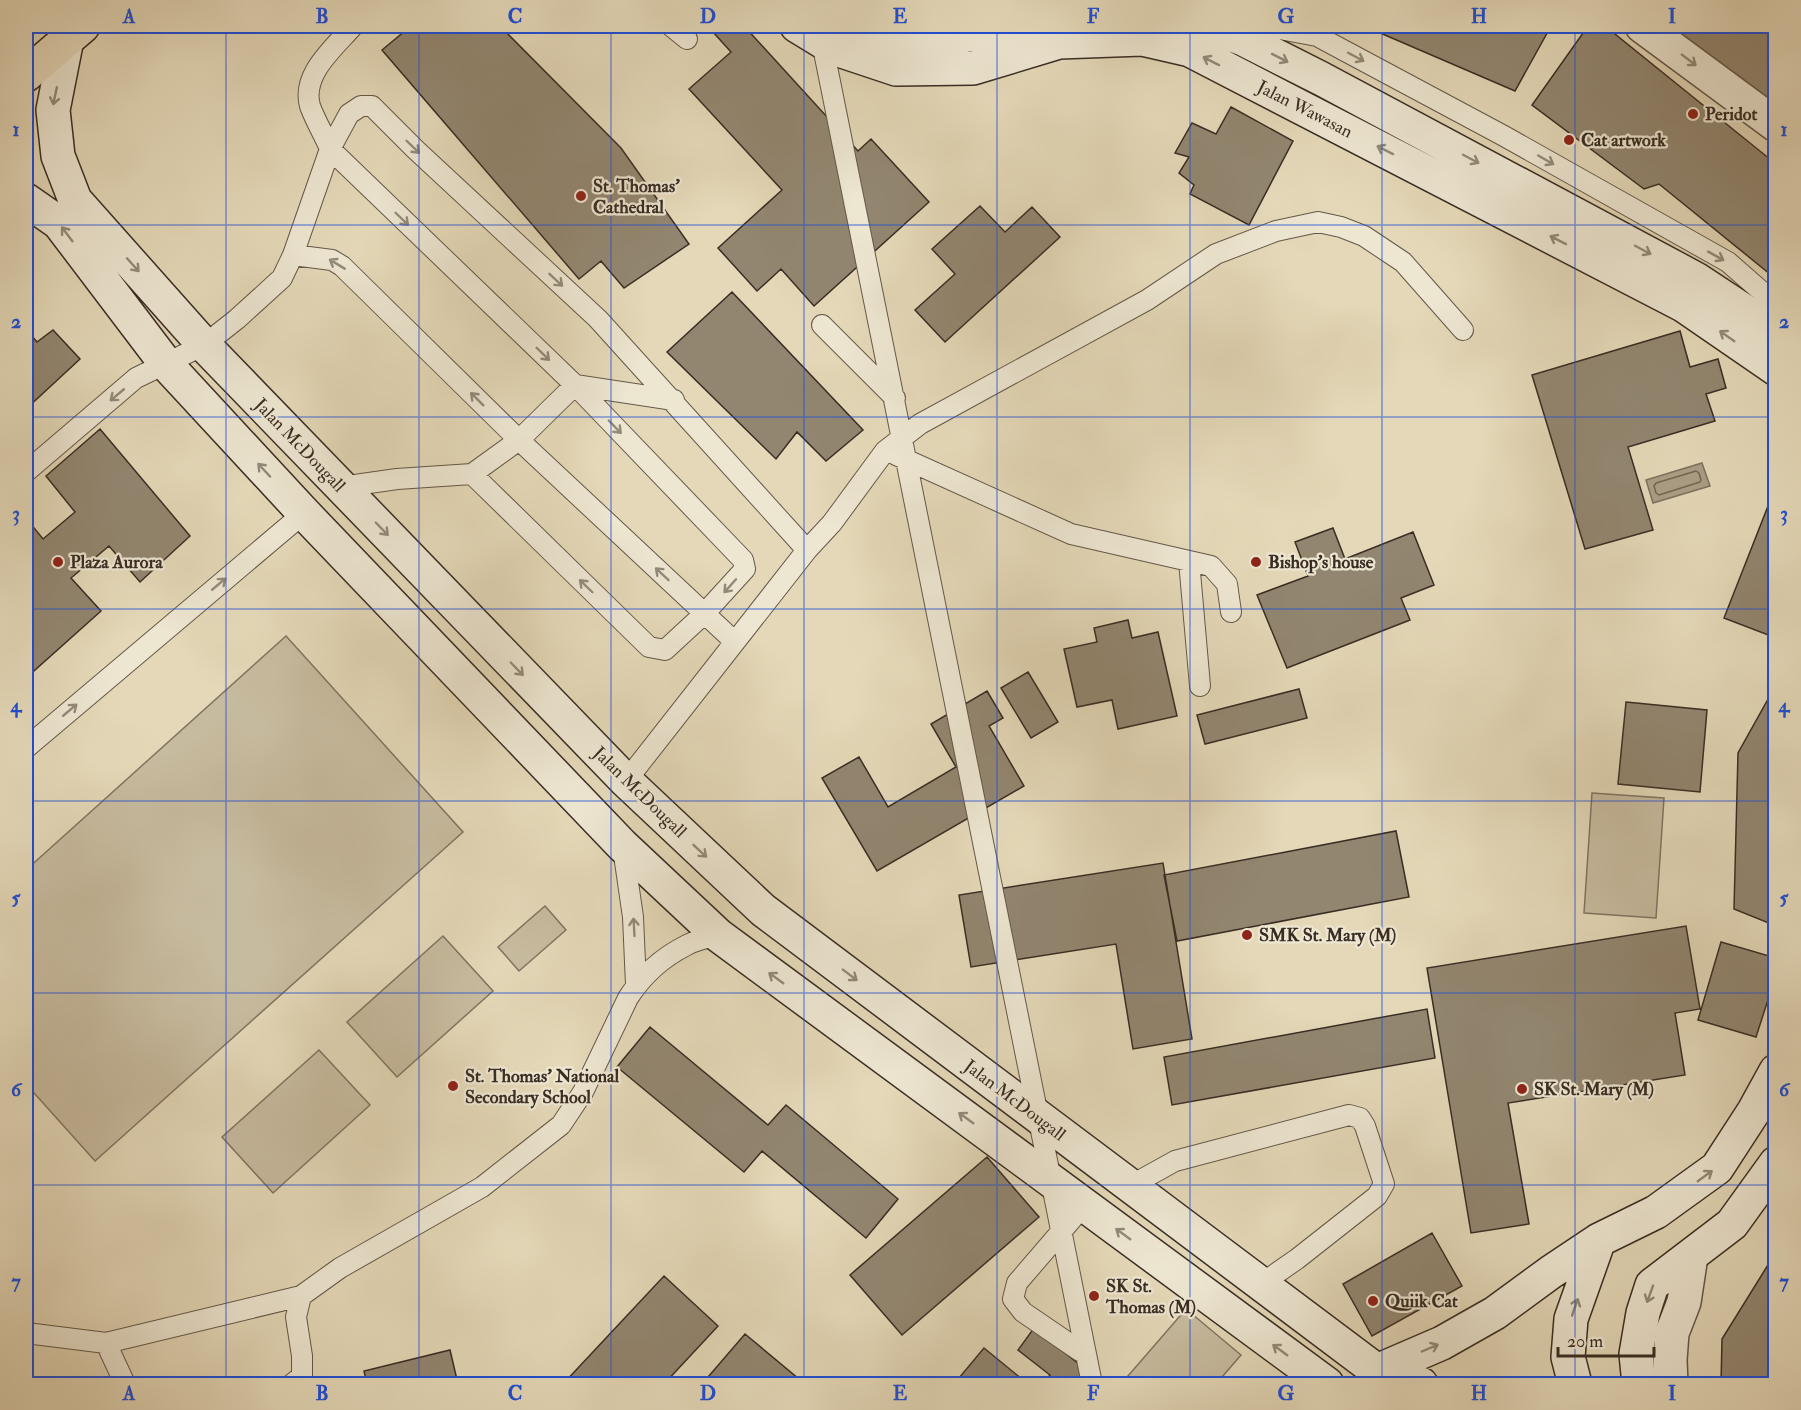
<svg xmlns="http://www.w3.org/2000/svg" width="1801" height="1410" font-family="'IM FELL Double Pica',serif">
<style>
.green{fill:#c7bb9f;stroke:#807461;stroke-width:1.5}
.water{fill:#aa9e85;stroke:#7d715e;stroke-width:1.5}
.lines{fill:none;stroke-linecap:round;stroke-linejoin:round}
.shore{stroke:#726654;stroke-width:1.5}
.building{fill:#928670;stroke:#392d23;stroke-width:1.5}
.lane-casing{stroke:#645848;stroke-width:22}
.street-casing{stroke:#645848;stroke-width:36}
.secondary-casing{stroke:#392d23;stroke-width:36}
.primary-casing{stroke:#392d23;stroke-width:36}
.lane{stroke:#ede6d1;stroke-width:20}
.street{stroke:#ede6d1;stroke-width:33}
.secondary{stroke:#ede6d1;stroke-width:33}
.primary{stroke:#e4d8b8;stroke-width:33}
.oneway{stroke:#938a7a}
.grid{fill:none;stroke:#1d4ed8;stroke-width:1.5;stroke-opacity:0.55}
.poi-dot{fill:#8f2418;stroke:#ede6d1;stroke-width:2}
.labels{text-anchor:middle;stroke-width:4.5;stroke-linejoin:round;paint-order:stroke}
.street-label{font-size:18px;fill:#392d23;stroke:#ede6d1}
.poi-label{font-size:18px;font-weight:bold;fill:#392d23;stroke:#ede6d1;text-anchor:start}
.neatline{fill:none;stroke:#1d4ed8;stroke-width:2}
.grid-label{font-size:20px;text-anchor:middle;font-weight:bold;fill:#1d4ed8}
</style>
<rect width="100%" height="100%" fill="#e4d8b8"/>
<filter id="stains"><feTurbulence type="fractalNoise" baseFrequency=".00333" numOctaves="4"/><feColorMatrix values="0 0 0 0 .2 0 0 0 0 .09 0 0 0 0 .02 0 0 0 .5 -.17"/></filter>
<radialGradient id="worn" r=".72"><stop offset=".6" stop-color="#630" stop-opacity="0"/><stop offset="1" stop-color="#630" stop-opacity=".3"/></radialGradient>
<!-- green -->
<path class="green" d="M 286,636 L 463,832 L 95,1161 L 26,1084 L 26,870 Z
M 1592,793 L 1664,798 L 1656,918 L 1584,913 Z
M 545,906 L 566,930 L 519,971 L 498,947 Z
M 443,936 L 493,991 L 397,1077 L 347,1022 Z
M 319,1050 L 370,1105 L 273,1193 L 222,1137 Z
M 1186,1309 L 1241,1355 L 1216,1384 L 1121,1384 Z"/>
<!-- water -->
<path class="water" d="M 1702,463 L 1710,486 L 1653,503 L 1646,480 Z"/>
<g class="lines">
<!-- shore -->
<path class="shore" d="M 1696,471 L 1699,473 L 1701,480 L 1700,482 L 1659,495 L 1656,493 L 1654,486 L 1656,483 Z"/>
</g>
<!-- building -->
<path class="building" d="M 411,26 L 500,26 L 621,148 L 689,244 L 624,288 L 601,261 L 579,279 L 382,50 Z
M 720,26 L 744,26 L 858,151 L 871,139 L 929,202 L 814,306 L 781,269 L 757,291 L 718,248 L 782,190 L 689,89 L 731,52 L 713,32 Z
M 1364,26 L 1551,26 L 1515,91 Z
M 1588,26 L 1605,26 L 1776,164 L 1776,279 L 1659,184 L 1644,189 L 1532,105 Z
M 1671,26 L 1776,26 L 1776,110 Z
M 1231,107 L 1293,141 L 1249,225 L 1190,194 L 1194,185 L 1179,173 L 1189,157 L 1175,153 L 1192,123 L 1216,134 Z
M 980,206 L 1005,232 L 1032,207 L 1060,237 L 945,342 L 915,310 L 955,274 L 932,249 Z
M 732,292 L 863,430 L 826,461 L 797,432 L 776,459 L 667,352 Z
M 26,329 L 37,342 L 53,330 L 80,359 L 26,409 Z
M 1680,331 L 1690,367 L 1718,359 L 1726,388 L 1706,394 L 1715,421 L 1628,447 L 1653,530 L 1585,549 L 1532,375 Z
M 100,429 L 190,536 L 140,582 L 109,546 L 71,578 L 101,611 L 26,678 L 26,518 L 43,539 L 75,512 L 46,476 Z
M 1770,501 L 1776,503 L 1776,638 L 1724,618 Z
M 1333,528 L 1345,559 L 1413,532 L 1434,585 L 1401,598 L 1410,620 L 1287,668 L 1257,595 L 1308,576 L 1295,542 Z
M 1128,620 L 1132,638 L 1158,632 L 1177,716 L 1118,729 L 1112,700 L 1077,707 L 1064,649 L 1097,642 L 1094,628 Z
M 1028,672 L 1058,722 L 1031,738 L 1001,688 Z
M 1776,685 L 1776,926 L 1734,909 L 1738,753 Z
M 1299,689 L 1307,718 L 1205,744 L 1197,715 Z
M 987,691 L 1003,718 L 989,726 L 1024,786 L 877,871 L 822,778 L 859,757 L 888,807 L 956,767 L 931,724 Z
M 1626,702 L 1707,710 L 1700,792 L 1618,784 Z
M 1396,831 L 1409,897 L 1177,941 L 1164,875 Z
M 1163,863 L 1192,1039 L 1133,1049 L 1116,944 L 971,967 L 959,895 Z
M 1686,926 L 1700,1009 L 1675,1013 L 1685,1075 L 1508,1103 L 1529,1224 L 1471,1233 L 1427,968 Z
M 1721,942 L 1776,958 L 1776,975 L 1756,1037 L 1698,1020 Z
M 1427,1009 L 1435,1058 L 1172,1105 L 1164,1057 Z
M 650,1027 L 768,1125 L 786,1105 L 898,1199 L 866,1238 L 762,1151 L 744,1172 L 617,1067 Z
M 987,1157 L 1039,1217 L 902,1335 L 850,1275 Z
M 1432,1233 L 1462,1286 L 1372,1336 L 1343,1284 Z
M 1776,1252 L 1776,1384 L 1721,1384 L 1722,1339 Z
M 664,1276 L 718,1326 L 664,1384 L 563,1384 Z
M 1034,1328 L 1100,1381 L 1097,1384 L 1042,1384 L 1050,1375 L 1018,1350 Z
M 745,1334 L 805,1384 L 702,1384 Z
M 984,1348 L 1023,1380 L 1020,1384 L 954,1384 Z
M 450,1350 L 458,1384 L 367,1384 L 364,1371 Z"/>
<g class="lines">
<defs>
<path id="lane" d="M 353,26 C 335,47 301,74 310,106 C 315,120 324,135 330,149 L 575,385 L 743,560 L 745,569 L 704,614 L 665,650 L 649,647 L 472,474
M 671,26 L 687,39
M 821,37 L 1092,1384
M 1243,39 L 1274,28 L 1317,36 L 1504,136 L 1728,262 L 1776,304
M 293,255 L 332,260 L 342,266 L 519,440 L 735,642
M 822,325 L 895,398
M 575,385 L 674,400
M 896,455 L 1071,534 L 1211,566 L 1227,584 L 1231,612
M 26,472 L 136,378 L 204,345 L 237,319 L 282,278 L 293,255 L 330,149 L 349,114 L 361,106 L 372,106 L 416,150 L 598,319 L 807,550
M 341,487 L 397,479 L 472,474 L 519,440 L 575,385
M 1189,561 L 1200,686
M 26,748 L 304,513
M 626,781 L 807,550 L 832,523 L 885,451 L 920,424 L 1147,300 L 1216,254 L 1276,231 L 1318,222 L 1341,227 L 1364,236 L 1403,262 L 1463,330
M 623,848 L 633,917 L 636,985
M 1130,1186 L 1175,1161 L 1349,1115 L 1360,1118 L 1365,1126 L 1384,1184 L 1377,1196 L 1297,1259 L 1261,1284
M 26,1333 L 106,1343 L 301,1296 L 340,1268 L 482,1187 L 561,1125 L 583,1092 L 628,998 C 642,976 663,957 687,945 C 696,940 708,938 718,935
M 106,1343 L 125,1384
M 1080,1351 L 1023,1312 L 1013,1299 L 1017,1283 L 1084,1205
M 292,1384 L 302,1376 L 302,1356 L 296,1317 L 301,1296"/>
<path id="street" d="M 1642,26 L 1776,125
M 1671,1384 L 1670,1360 L 1672,1333 L 1684,1302 L 1691,1256"/>
<path id="secondary" d="M 797,26 L 833,48 L 896,69 L 973,68 L 1059,42 L 1142,39 L 1190,50 L 1683,305 L 1776,369
M 847,26 L 891,40 L 928,42 L 1018,26
M 1207,26 L 1243,39 L 1322,79 L 1696,279 L 1776,332
M 67,39 L 53,110 L 58,156 L 75,200 L 204,345 L 626,781 L 763,910 L 1377,1371 L 1421,1384
M 26,200 L 59,223 L 166,364 L 304,513 L 622,845 L 718,935 L 1327,1384
M 1377,1371 L 1442,1343 L 1495,1313 L 1551,1272 L 1599,1240
M 1575,1384 L 1568,1357 L 1571,1319 L 1599,1240 L 1656,1212 L 1717,1168 L 1754,1111 L 1776,1071
M 1639,1384 L 1636,1354 L 1643,1313 L 1652,1285 L 1732,1224 L 1776,1163"/>
<path id="primary" d="M 26,75 L 83,26"/>
</defs>
<!-- lane casing -->
<use href="#lane" class="lane-casing"/>
<!-- street casing -->
<use href="#street" class="street-casing"/>
<!-- secondary casing -->
<use href="#secondary" class="secondary-casing"/>
<!-- primary casing -->
<use href="#primary" class="primary-casing"/>
<!-- lane -->
<use href="#lane" class="lane"/>
<!-- street -->
<use href="#street" class="street"/>
<!-- secondary -->
<use href="#secondary" class="secondary"/>
<!-- primary -->
<use href="#primary" class="primary"/>
</g>
<!-- one-way arrows -->
<defs><path id="oneway-shaft" d="M-6 0H5M1.5-3L5.5 0L1.5 3" fill="none" stroke-width="1.6" stroke-linecap="round" stroke-linejoin="round" transform="scale(1.5)"/></defs>
<g class="oneway">
<use href="#oneway-shaft" transform="translate(1356 57) rotate(28)"/>
<use href="#oneway-shaft" transform="translate(1280 58) rotate(27)"/>
<use href="#oneway-shaft" transform="translate(1689 60) rotate(37)"/>
<use href="#oneway-shaft" transform="translate(1211 61) rotate(-153)"/>
<use href="#oneway-shaft" transform="translate(55 96) rotate(102)"/>
<use href="#oneway-shaft" transform="translate(413 147) rotate(44)"/>
<use href="#oneway-shaft" transform="translate(1385 150) rotate(-153)"/>
<use href="#oneway-shaft" transform="translate(1471 159) rotate(28)"/>
<use href="#oneway-shaft" transform="translate(1546 160) rotate(30)"/>
<use href="#oneway-shaft" transform="translate(402 219) rotate(44)"/>
<use href="#oneway-shaft" transform="translate(67 234) rotate(-127)"/>
<use href="#oneway-shaft" transform="translate(1558 240) rotate(-153)"/>
<use href="#oneway-shaft" transform="translate(1643 250) rotate(28)"/>
<use href="#oneway-shaft" transform="translate(1716 256) rotate(29)"/>
<use href="#oneway-shaft" transform="translate(337 264) rotate(-149)"/>
<use href="#oneway-shaft" transform="translate(133 265) rotate(48)"/>
<use href="#oneway-shaft" transform="translate(556 280) rotate(43)"/>
<use href="#oneway-shaft" transform="translate(1727 336) rotate(-145)"/>
<use href="#oneway-shaft" transform="translate(543 354) rotate(44)"/>
<use href="#oneway-shaft" transform="translate(117 395) rotate(140)"/>
<use href="#oneway-shaft" transform="translate(477 399) rotate(-135)"/>
<use href="#oneway-shaft" transform="translate(615 427) rotate(46)"/>
<use href="#oneway-shaft" transform="translate(264 470) rotate(-133)"/>
<use href="#oneway-shaft" transform="translate(382 529) rotate(46)"/>
<use href="#oneway-shaft" transform="translate(662 574) rotate(-137)"/>
<use href="#oneway-shaft" transform="translate(219 584) rotate(-40)"/>
<use href="#oneway-shaft" transform="translate(586 586) rotate(-136)"/>
<use href="#oneway-shaft" transform="translate(730 586) rotate(132)"/>
<use href="#oneway-shaft" transform="translate(517 669) rotate(46)"/>
<use href="#oneway-shaft" transform="translate(70 710) rotate(-40)"/>
<use href="#oneway-shaft" transform="translate(700 851) rotate(43)"/>
<use href="#oneway-shaft" transform="translate(634 927) rotate(-93)"/>
<use href="#oneway-shaft" transform="translate(850 975) rotate(37)"/>
<use href="#oneway-shaft" transform="translate(776 978) rotate(-144)"/>
<use href="#oneway-shaft" transform="translate(966 1118) rotate(-144)"/>
<use href="#oneway-shaft" transform="translate(1705 1176) rotate(-36)"/>
<use href="#oneway-shaft" transform="translate(1123 1234) rotate(-144)"/>
<use href="#oneway-shaft" transform="translate(1650 1294) rotate(110)"/>
<use href="#oneway-shaft" transform="translate(1575 1307) rotate(-71)"/>
<use href="#oneway-shaft" transform="translate(1430 1348) rotate(-23)"/>
<use href="#oneway-shaft" transform="translate(1280 1350) rotate(-144)"/>
</g>
<!-- grid -->
<path class="grid" d="M 226,26 L 226,1384M 419,26 L 419,1384M 611,26 L 611,1384M 804,26 L 804,1384M 997,26 L 997,1384M 1190,26 L 1190,1384M 1382,26 L 1382,1384M 1575,26 L 1575,1384M 26,225 L 1776,225M 26,417 L 1776,417M 26,609 L 1776,609M 26,801 L 1776,801M 26,993 L 1776,993M 26,1185 L 1776,1185"/>
<!-- markers -->
<g class="poi-dot">
<circle cx="1693" cy="114" r="6"/>
<circle cx="1569" cy="140" r="6"/>
<circle cx="581" cy="196" r="6"/>
<circle cx="58" cy="562" r="6"/>
<circle cx="1256" cy="562" r="6"/>
<circle cx="1247" cy="935" r="6"/>
<circle cx="453" cy="1086" r="6"/>
<circle cx="1522" cy="1089" r="6"/>
<circle cx="1094" cy="1296" r="6"/>
<circle cx="1373" cy="1301" r="6"/>
</g>
<g class="labels">
<!-- street labels -->
<g class="street-label">
<text transform="translate(1305 109) rotate(27)" y="6">Jalan Wawasan</text>
<text transform="translate(300 445) rotate(46)" y="6">Jalan McDougall</text>
<text transform="translate(640 792) rotate(44)" y="6">Jalan McDougall</text>
<text transform="translate(1015 1100) rotate(37)" y="6">Jalan McDougall</text>
</g>
<!-- poi labels -->
<g class="poi-label">
<text x="1705" y="120">Peridot</text>
<text x="1581" y="146">Cat artwork</text>
<text x="593" y="192">St. Thomas'<tspan x="593" dy="21">Cathedral</tspan></text>
<text x="70" y="568">Plaza Aurora</text>
<text x="1268" y="568">Bishop's house</text>
<text x="1259" y="941">SMK St. Mary (M)</text>
<text x="465" y="1082">St. Thomas' National<tspan x="465" dy="21">Secondary School</tspan></text>
<text x="1534" y="1095">SK St. Mary (M)</text>
<text x="1106" y="1292">SK St.<tspan x="1106" dy="21">Thomas (M)</tspan></text>
<text x="1385" y="1307">Quiik Cat</text>
</g>
</g>
<!-- margin -->
<rect width="1801" height="1410" fill="none" stroke="#e4d8b8" stroke-width="66"/>
<!-- scale -->
<path d="M1558 1347v9h96v-9" fill="none" stroke="#392d23" stroke-width="3"/>
<text x="1567" y="1347" font-size="18" fill="#392d23" stroke="#ede6d1" stroke-width="4.5" paint-order="stroke">20 m</text>
<rect x="33" y="33" width="1735" height="1344" class="neatline"/>
<g class="grid-label">
<text x="129" y="23">A</text>
<text x="322" y="23">B</text>
<text x="515" y="23">C</text>
<text x="708" y="23">D</text>
<text x="900" y="23">E</text>
<text x="1093" y="23">F</text>
<text x="1286" y="23">G</text>
<text x="1479" y="23">H</text>
<text x="1672" y="23">I</text>
<text x="16" y="136">1</text>
<text x="1784" y="136">1</text>
<text x="16" y="328">2</text>
<text x="1784" y="328">2</text>
<text x="16" y="520">3</text>
<text x="1784" y="520">3</text>
<text x="16" y="712">4</text>
<text x="1784" y="712">4</text>
<text x="16" y="904">5</text>
<text x="1784" y="904">5</text>
<text x="16" y="1096">6</text>
<text x="1784" y="1096">6</text>
<text x="16" y="1288">7</text>
<text x="1784" y="1288">7</text>
<text x="129" y="1400">A</text>
<text x="322" y="1400">B</text>
<text x="515" y="1400">C</text>
<text x="708" y="1400">D</text>
<text x="900" y="1400">E</text>
<text x="1093" y="1400">F</text>
<text x="1286" y="1400">G</text>
<text x="1479" y="1400">H</text>
<text x="1672" y="1400">I</text>
</g>
<rect width="100%" height="100%" filter="url(#stains)"/>
<rect width="100%" height="100%" fill="url(#worn)"/>
</svg>
